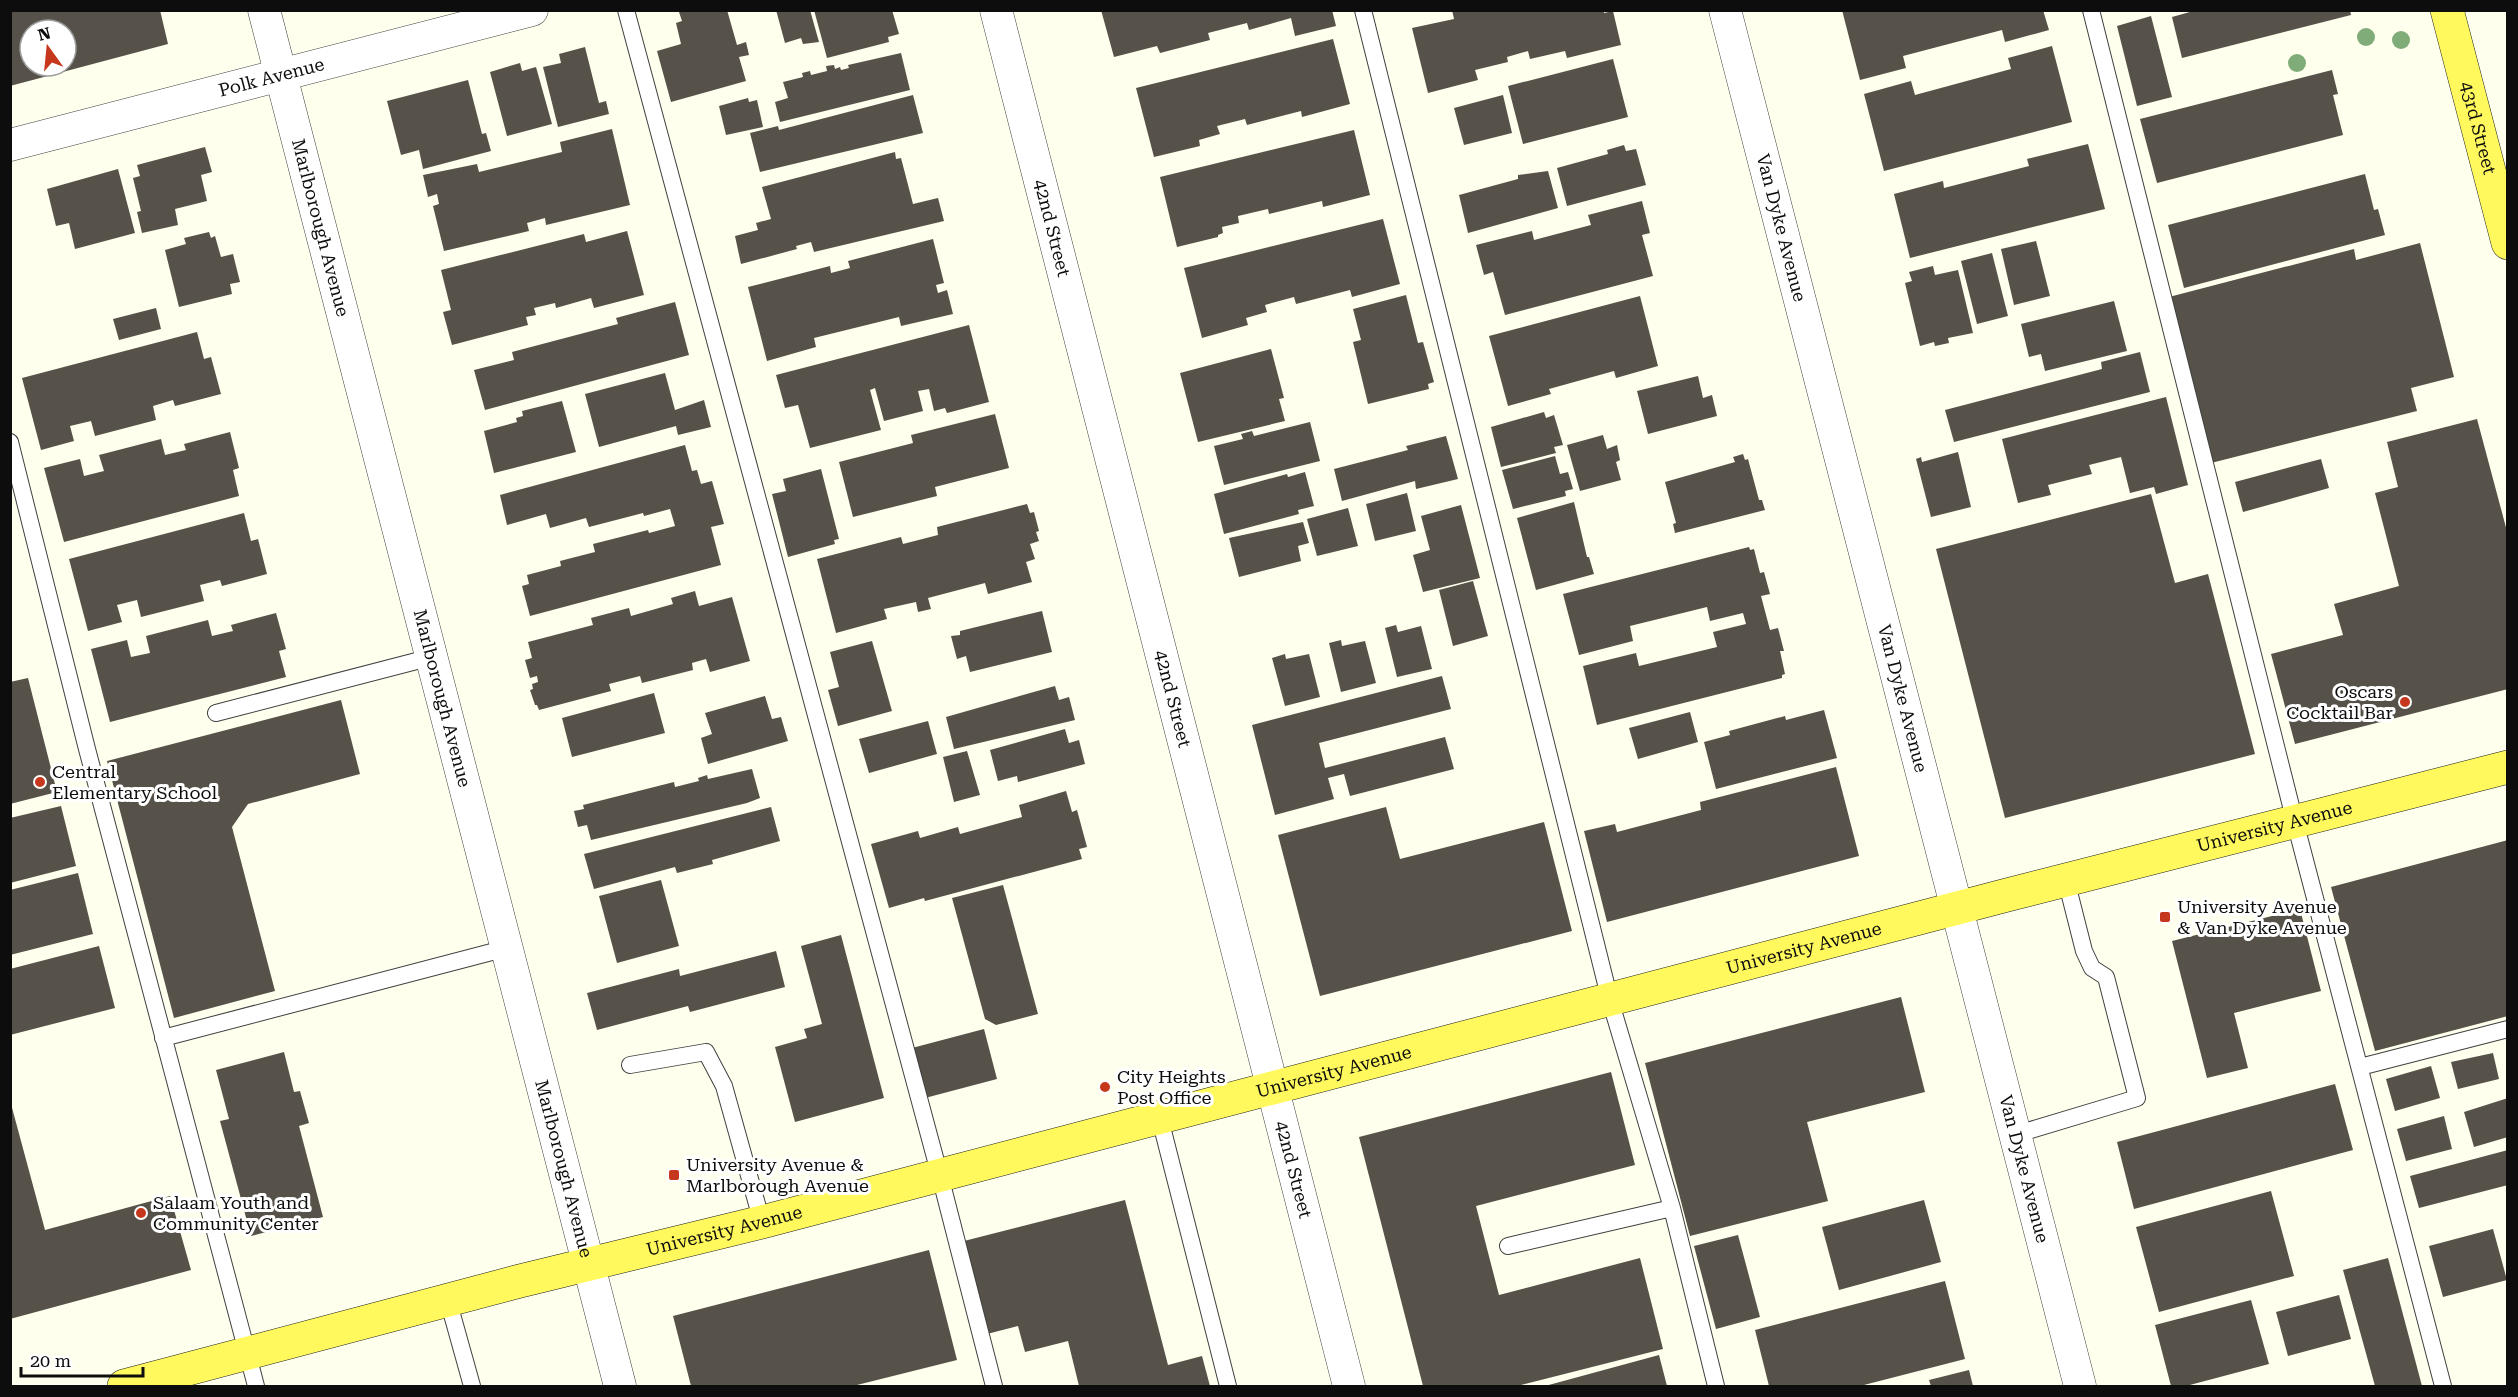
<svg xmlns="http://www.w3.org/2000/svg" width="2518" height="1397" font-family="'Roboto Serif',serif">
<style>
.building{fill:#565149;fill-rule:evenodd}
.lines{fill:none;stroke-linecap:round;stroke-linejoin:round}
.service-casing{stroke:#404040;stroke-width:18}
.minor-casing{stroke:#404040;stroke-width:33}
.primary-casing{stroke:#1e1e1e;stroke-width:34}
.service{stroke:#fff;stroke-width:16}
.minor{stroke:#fff;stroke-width:32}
.primary{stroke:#fff95d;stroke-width:33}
.tree{fill:#80ac79}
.poi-dot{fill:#c5381d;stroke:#fff;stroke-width:2}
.labels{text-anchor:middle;stroke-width:6;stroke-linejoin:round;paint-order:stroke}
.street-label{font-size:18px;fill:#0d0d0d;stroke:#fff}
.poi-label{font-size:18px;fill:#0d0d0d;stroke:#fff;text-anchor:start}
</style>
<rect width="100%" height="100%" fill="#ffffed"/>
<!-- building -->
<path class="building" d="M 10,10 L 160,10 L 168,44 L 10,86 ZM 30,30 L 66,30 L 66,66 L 30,66 Z
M 687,10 L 727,10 L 737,45 L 746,42 L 749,55 L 739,57 L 746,81 L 671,102 L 657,51 L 681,44 L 676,23 L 682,21 L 679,12 Z
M 776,10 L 810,10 L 819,42 L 803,44 L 801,38 L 785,43 Z
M 814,10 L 892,10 L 899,34 L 888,37 L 889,42 L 827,58 Z
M 1101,10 L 1332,10 L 1336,26 L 1295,36 L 1291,18 L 1249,30 L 1247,23 L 1208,33 L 1210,40 L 1160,53 L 1157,46 L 1114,57 Z
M 1452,10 L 1604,10 L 1604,13 L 1613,11 L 1621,45 L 1567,58 L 1565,51 L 1530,59 L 1528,51 L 1507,57 L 1508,62 L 1475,70 L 1478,80 L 1428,93 L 1412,28 L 1454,19 Z
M 1842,10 L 2043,10 L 2049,30 L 2005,42 L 2002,30 L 1903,56 L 1906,68 L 1860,80 Z
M 2197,10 L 2350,10 L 2351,15 L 2182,58 L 2172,17 Z
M 2151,16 L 2172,97 L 2137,106 L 2117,26 Z
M 1333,39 L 1350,104 L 1302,117 L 1301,111 L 1247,125 L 1245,119 L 1217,126 L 1220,134 L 1199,140 L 1200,146 L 1154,157 L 1136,88 Z
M 2052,46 L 2072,122 L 1884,171 L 1864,94 L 1911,81 L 1915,95 L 2011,69 L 2008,58 Z
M 585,47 L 599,103 L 606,101 L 609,114 L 558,127 L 543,67 L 561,63 L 559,54 Z
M 901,53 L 910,90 L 780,122 L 775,102 L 788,98 L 783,82 L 803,77 L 802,73 L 810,71 L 811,75 L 827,71 L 826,66 L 834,65 L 835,69 L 840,67 L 841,70 L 849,68 L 848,65 Z
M 1613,59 L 1628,117 L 1523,144 L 1508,86 Z
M 520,63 L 522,71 L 536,67 L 552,124 L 507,136 L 490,72 Z
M 2332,70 L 2338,94 L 2333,95 L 2343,135 L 2157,183 L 2140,119 Z
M 468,80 L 482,134 L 486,133 L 491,151 L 423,169 L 419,150 L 401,155 L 387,101 Z
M 913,95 L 923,133 L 760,172 L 750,133 L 778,126 L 779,130 Z
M 1503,95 L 1512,133 L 1464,145 L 1454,108 Z
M 748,98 L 749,102 L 757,100 L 763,127 L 726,135 L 719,106 Z
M 612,129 L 630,205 L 546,225 L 545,218 L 527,223 L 529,231 L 444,251 L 433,206 L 439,204 L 437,194 L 428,197 L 423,175 L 477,164 L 479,172 L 562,152 L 560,142 Z
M 1354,130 L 1370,195 L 1323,207 L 1322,201 L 1269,214 L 1268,209 L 1238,216 L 1239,223 L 1222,227 L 1223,233 L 1218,235 L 1218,237 L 1177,247 L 1160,177 Z
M 2088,144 L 2105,209 L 1910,258 L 1894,194 L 1943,181 L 1944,188 L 2029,166 L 2027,159 Z
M 1624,145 L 1626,151 L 1636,149 L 1646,185 L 1567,206 L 1557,168 L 1608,154 L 1607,150 Z
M 205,147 L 212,172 L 201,175 L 207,201 L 175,209 L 178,225 L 142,233 L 137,212 L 141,211 L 133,178 L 140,176 L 137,165 Z
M 895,152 L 896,159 L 901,158 L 913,204 L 938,198 L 944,221 L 814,252 L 811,242 L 796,246 L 797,249 L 741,264 L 735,236 L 758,230 L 756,223 L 771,219 L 762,187 Z
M 118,169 L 135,233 L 75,249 L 69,223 L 56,226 L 47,189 Z
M 1548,171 L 1558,208 L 1468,233 L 1459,195 L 1518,179 L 1518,175 Z
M 2365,174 L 2374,210 L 2378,209 L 2385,235 L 2184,288 L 2168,225 Z
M 1642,201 L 1650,233 L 1642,235 L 1653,276 L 1505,315 L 1493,272 L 1484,275 L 1476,245 L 1532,231 L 1534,240 L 1591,225 L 1588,215 Z
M 1383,219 L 1400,284 L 1352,297 L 1350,290 L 1296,304 L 1294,297 L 1265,305 L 1267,312 L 1246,318 L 1248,325 L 1202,338 L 1184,268 Z
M 627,231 L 644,295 L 594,308 L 591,298 L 556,308 L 555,303 L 534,308 L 536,315 L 526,317 L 528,325 L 452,345 L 443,312 L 451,310 L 441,270 L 584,234 L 586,242 Z
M 209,232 L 211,238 L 215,236 L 221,257 L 233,254 L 240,282 L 230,284 L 232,294 L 179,307 L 165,250 L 186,244 L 184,238 Z
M 933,239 L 944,283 L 936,285 L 938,293 L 947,290 L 953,314 L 901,326 L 899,317 L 814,338 L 816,347 L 767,361 L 748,287 L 830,266 L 831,273 L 850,268 L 848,261 Z
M 2036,241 L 2050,296 L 2014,305 L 2001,249 Z
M 2420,243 L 2454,377 L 2411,388 L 2417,411 L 2211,463 L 2169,297 L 2354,249 L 2356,260 Z
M 1992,253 L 2008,316 L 1977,324 L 1961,261 Z
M 1933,266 L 1935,275 L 1958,270 L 1973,333 L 1948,338 L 1949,343 L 1935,346 L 1934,342 L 1920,346 L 1905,283 L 1912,281 L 1909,272 Z
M 1406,295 L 1418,343 L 1423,342 L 1434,382 L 1428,384 L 1429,389 L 1368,404 L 1353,342 L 1361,340 L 1353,309 Z
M 1640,296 L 1658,366 L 1616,378 L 1614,371 L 1549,389 L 1551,394 L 1508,406 L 1489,336 Z
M 2114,301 L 2127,351 L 2045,371 L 2041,354 L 2029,357 L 2021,324 Z
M 675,302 L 689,355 L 485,410 L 474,370 L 514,360 L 512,352 L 618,324 L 616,318 Z
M 156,308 L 161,329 L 119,340 L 113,319 Z
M 969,325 L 989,402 L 947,413 L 945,408 L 934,411 L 929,389 L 918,391 L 923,411 L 884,421 L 875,388 L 870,390 L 881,430 L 810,448 L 798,405 L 785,408 L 776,375 Z
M 197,332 L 204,359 L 211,357 L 221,394 L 175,406 L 173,400 L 153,406 L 156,420 L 95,436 L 91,421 L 70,426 L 74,441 L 41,450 L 22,378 Z
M 1271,349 L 1284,398 L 1279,399 L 1285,421 L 1198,442 L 1180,373 Z
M 2140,352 L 2150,392 L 1954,442 L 1945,410 L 2102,369 L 2101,362 Z
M 665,373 L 675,410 L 704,400 L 711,427 L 678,435 L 676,426 L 599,447 L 585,394 Z
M 1698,376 L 1703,398 L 1712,395 L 1717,416 L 1648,434 L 1637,391 Z
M 2166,397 L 2188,485 L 2156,494 L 2154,487 L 2130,493 L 2121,457 L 2089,465 L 2092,474 L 2048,485 L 2051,495 L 2018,503 L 2002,439 Z
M 562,401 L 576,452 L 494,473 L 484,431 L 517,422 L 516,418 L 523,416 L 522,411 Z
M 1544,412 L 1546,418 L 1554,415 L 1563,445 L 1554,447 L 1556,453 L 1501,467 L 1491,427 Z
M 995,414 L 1009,468 L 935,487 L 937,496 L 853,517 L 839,462 L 913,443 L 911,435 Z
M 2477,419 L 2508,535 L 2508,689 L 2295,744 L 2271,654 L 2343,635 L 2334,604 L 2399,586 L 2375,493 L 2398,487 L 2387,442 Z
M 1310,422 L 1320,461 L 1224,485 L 1214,446 L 1243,439 L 1241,434 L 1252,431 L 1254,436 Z
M 230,432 L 239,468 L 233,470 L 239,496 L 64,542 L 44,468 L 80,459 L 84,476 L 104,471 L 99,455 L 161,439 L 165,455 L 186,450 L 184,444 Z
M 1603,435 L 1607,449 L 1617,445 L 1620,460 L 1616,462 L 1621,480 L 1580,491 L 1567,445 Z
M 1446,436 L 1458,479 L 1416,489 L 1415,481 L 1342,501 L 1334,469 L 1408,450 L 1406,446 Z
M 685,445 L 692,471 L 697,470 L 701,484 L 712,481 L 724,524 L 711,527 L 721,565 L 530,616 L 522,586 L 529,584 L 527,575 L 561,566 L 560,561 L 595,552 L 593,544 L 648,530 L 649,533 L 675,526 L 670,509 L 644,516 L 643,513 L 589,527 L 586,518 L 550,528 L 546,514 L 507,525 L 500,495 Z
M 1958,452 L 1971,507 L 1931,517 L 1916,459 L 1921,457 L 1922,462 Z
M 1743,454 L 1745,460 L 1748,459 L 1759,500 L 1762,500 L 1765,510 L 1675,533 L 1673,524 L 1676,523 L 1665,482 L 1735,462 L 1733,457 Z
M 1555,456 L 1560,474 L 1568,472 L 1573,489 L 1565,491 L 1566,496 L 1513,509 L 1502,470 Z
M 2321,459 L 2329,488 L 2243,512 L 2235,482 Z
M 821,469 L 839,539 L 834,540 L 835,544 L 788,557 L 772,494 L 786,491 L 783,479 Z
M 1305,472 L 1314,506 L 1298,510 L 1299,514 L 1224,534 L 1214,494 L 1287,474 L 1288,477 Z
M 1407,493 L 1416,531 L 1375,541 L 1366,504 Z
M 2151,494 L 2175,583 L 2208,574 L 2255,754 L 2005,818 L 1936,549 Z
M 1574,502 L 1587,557 L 1589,557 L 1594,574 L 1536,590 L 1517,518 Z
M 1027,504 L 1030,513 L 1034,512 L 1039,531 L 1036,532 L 1039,541 L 1030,544 L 1035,559 L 1026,562 L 1032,582 L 988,594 L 985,583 L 928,598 L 931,609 L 918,612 L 916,602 L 884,609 L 887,619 L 836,633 L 817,559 L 901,537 L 903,544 L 938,535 L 937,527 Z
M 1461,505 L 1480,578 L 1423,592 L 1413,555 L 1430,550 L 1421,516 Z
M 1348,508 L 1358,546 L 1317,556 L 1307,519 Z
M 244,513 L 251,541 L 258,539 L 267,574 L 222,586 L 220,580 L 200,585 L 204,601 L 141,617 L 137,600 L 117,605 L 122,622 L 88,631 L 69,559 Z
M 1303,522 L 1309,543 L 1298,546 L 1301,561 L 1239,577 L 1229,538 Z
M 1749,547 L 1750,550 L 1754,549 L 1760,573 L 1764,572 L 1770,594 L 1761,596 L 1770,630 L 1778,628 L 1784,651 L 1780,651 L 1785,674 L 1782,675 L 1782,678 L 1597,725 L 1583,666 L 1636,653 L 1639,666 L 1717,647 L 1713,632 L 1746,624 L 1743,613 L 1710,621 L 1707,607 L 1630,626 L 1633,641 L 1579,655 L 1563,594 Z
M 1473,581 L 1488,636 L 1453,646 L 1439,590 Z
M 695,591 L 699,606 L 732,597 L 750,661 L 710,672 L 706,659 L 692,663 L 693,670 L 642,683 L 640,676 L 609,684 L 611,691 L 539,710 L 537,705 L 535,705 L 530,690 L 533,689 L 532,684 L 538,682 L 537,676 L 530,678 L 525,660 L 532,658 L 528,642 L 593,625 L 591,618 L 629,608 L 631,616 L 673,604 L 671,598 Z
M 1042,611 L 1052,652 L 970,672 L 966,656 L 957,659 L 951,636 L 960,635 L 960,631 Z
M 276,613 L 286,649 L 279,651 L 286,677 L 110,722 L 91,649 L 127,640 L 131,657 L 150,653 L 146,636 L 208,620 L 212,636 L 233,631 L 231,625 Z
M 1396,625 L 1398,632 L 1421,626 L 1432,669 L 1397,677 L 1385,628 Z
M 1341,640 L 1342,646 L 1365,641 L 1376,683 L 1341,692 L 1329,643 Z
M 872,641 L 892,711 L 838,726 L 828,690 L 839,687 L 830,652 Z
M 1285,654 L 1286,659 L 1309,654 L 1320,697 L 1285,706 L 1272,658 Z
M 1442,676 L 1451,709 L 1319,743 L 1325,768 L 1445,737 L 1454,769 L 1350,796 L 1344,774 L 1328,778 L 1334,799 L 1275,815 L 1252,725 Z
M 28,678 L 57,792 L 10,804 L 10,682 Z
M 1055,686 L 1059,700 L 1069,697 L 1075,720 L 954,749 L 946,717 Z
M 654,693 L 665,733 L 572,757 L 562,718 Z
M 765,696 L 772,719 L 781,717 L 788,741 L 708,764 L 701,738 L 712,734 L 705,713 Z
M 341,700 L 360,774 L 248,804 L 232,827 L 275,991 L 174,1018 L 107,761 Z
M 1824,710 L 1837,758 L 1716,789 L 1704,742 L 1730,735 L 1729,731 L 1785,716 L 1786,720 Z
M 1690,712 L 1698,742 L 1638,759 L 1629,728 Z
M 928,721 L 937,754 L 869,773 L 859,739 Z
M 1065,729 L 1069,743 L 1079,740 L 1085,764 L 1018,782 L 1017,776 L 998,781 L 990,750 Z
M 967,751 L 980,795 L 954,802 L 943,757 Z
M 1836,767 L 1859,856 L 1607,922 L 1584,831 L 1615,824 L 1617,832 L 1701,810 L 1700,802 Z
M 752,769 L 760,798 L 747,803 L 591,840 L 587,825 L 578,827 L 574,811 L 584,809 L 583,805 L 674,782 L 675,787 L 699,781 L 698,778 L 707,775 L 708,779 Z
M 1066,791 L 1072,812 L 1077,810 L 1087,847 L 1079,849 L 1082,859 L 925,901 L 924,898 L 889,908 L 871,844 L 918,831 L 920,838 L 958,827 L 960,834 L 1022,817 L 1019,805 Z
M 61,806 L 76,866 L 10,883 L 10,818 Z
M 771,807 L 780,841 L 712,860 L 713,864 L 677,873 L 675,867 L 594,889 L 584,854 Z
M 1386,807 L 1400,859 L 1544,822 L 1572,931 L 1320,996 L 1278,835 Z
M 2508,840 L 2508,1016 L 2375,1051 L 2331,887 Z
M 78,873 L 93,934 L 10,955 L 10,890 Z
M 661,880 L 679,946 L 617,963 L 599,896 Z
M 1003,885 L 1038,1014 L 996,1025 L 985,1019 L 952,898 Z
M 2300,909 L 2321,991 L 2234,1013 L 2248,1068 L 2207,1078 L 2172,941 Z
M 841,935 L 884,1098 L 795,1122 L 775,1047 L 807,1038 L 804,1029 L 822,1024 L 801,946 Z
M 99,946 L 115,1008 L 10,1035 L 10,969 Z
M 776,951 L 785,987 L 690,1012 L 688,1006 L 597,1030 L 587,993 L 679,969 L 680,976 Z
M 1901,997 L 1925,1092 L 1807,1122 L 1828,1201 L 1690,1236 L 1645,1063 Z
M 984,1029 L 997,1079 L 925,1098 L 912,1048 Z
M 284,1052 L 294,1092 L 300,1091 L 309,1123 L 299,1126 L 323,1217 L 251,1236 L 220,1121 L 229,1119 L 216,1070 Z
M 2493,1053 L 2499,1079 L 2458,1089 L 2451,1062 Z
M 2431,1066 L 2440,1098 L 2395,1111 L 2386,1079 Z
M 1611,1072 L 1635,1165 L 1476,1206 L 1499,1295 L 1640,1258 L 1663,1349 L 1517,1386 L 1423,1386 L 1359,1137 Z
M 2335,1084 L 2353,1150 L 2134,1209 L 2117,1142 Z
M 2508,1098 L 2508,1137 L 2474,1147 L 2464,1112 Z
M 11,1104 L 45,1230 L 170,1196 L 191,1270 L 10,1319 Z
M 2444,1116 L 2452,1149 L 2406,1161 L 2397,1129 Z
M 2508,1150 L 2508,1185 L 2419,1208 L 2410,1176 Z
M 2271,1191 L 2294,1276 L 2159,1312 L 2136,1227 Z
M 1125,1200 L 1168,1365 L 1202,1356 L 1210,1386 L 1079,1386 L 1068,1341 L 1025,1352 L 1018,1326 L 987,1334 L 964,1241 Z
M 1924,1200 L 1941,1262 L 1839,1290 L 1822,1227 Z
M 2493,1229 L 2507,1280 L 2443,1297 L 2429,1246 Z
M 1738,1235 L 1760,1317 L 1716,1329 L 1694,1246 Z
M 929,1250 L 957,1360 L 853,1386 L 691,1386 L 673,1316 Z
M 2388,1258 L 2422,1386 L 2375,1386 L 2343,1270 Z
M 1945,1281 L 1965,1359 L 1860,1386 L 1769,1386 L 1755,1330 Z
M 2339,1295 L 2351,1339 L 2288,1356 L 2276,1312 Z
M 2251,1300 L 2269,1364 L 2186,1386 L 2171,1386 L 2155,1325 Z
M 1659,1355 L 1667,1386 L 1545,1386 Z
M 1969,1370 L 1973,1386 L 1931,1386 L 1929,1380 Z"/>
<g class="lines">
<defs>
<path id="service" d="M 626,10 L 940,1176 L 994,1386
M 1363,10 L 1610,1000 L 1672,1208 L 1716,1386
M 2091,10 L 2295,822 L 2443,1386
M 10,442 L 87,749 L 256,1386
M 216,713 L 432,657
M 163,1038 L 507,948
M 630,1065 L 706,1052 L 724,1086 L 762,1222
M 2360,1067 L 2508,1029
M 1160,1119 L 1228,1386
M 2014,1135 L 2137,1098 L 2106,977 L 2092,968 L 2084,951 L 2066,880
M 1508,1246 L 1672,1208
M 448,1300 L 472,1386"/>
<g id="minor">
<path id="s1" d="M 264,10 L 620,1386"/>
<path id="s2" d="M 996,10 L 1349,1386"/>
<path id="s3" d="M 1725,10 L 2080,1386"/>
<path id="s4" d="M 10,145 L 532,10"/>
</g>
<g id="primary">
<path id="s5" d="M 2447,10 L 2508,243"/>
<path id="s6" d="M 124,1386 L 520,1281 L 762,1222 L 2007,895 L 2508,767"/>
</g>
</defs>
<!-- service casing -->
<use href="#service" class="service-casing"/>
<!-- minor casing -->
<use href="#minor" class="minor-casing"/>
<!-- primary casing -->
<use href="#primary" class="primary-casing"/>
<!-- service -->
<use href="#service" class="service"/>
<!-- minor -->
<use href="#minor" class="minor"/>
<!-- primary -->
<use href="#primary" class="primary"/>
</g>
<!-- trees -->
<g class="tree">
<circle cx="2366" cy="37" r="9"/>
<circle cx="2401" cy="40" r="9"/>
<circle cx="2297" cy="63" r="9"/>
</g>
<!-- markers -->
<g class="poi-dot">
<circle cx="2405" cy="702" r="6"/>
<circle cx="40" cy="782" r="6"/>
<rect x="2159" y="911" width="12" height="12" rx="3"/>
<circle cx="1105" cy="1087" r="6"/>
<rect x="668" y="1169" width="12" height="12" rx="3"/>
<circle cx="141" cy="1213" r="6"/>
</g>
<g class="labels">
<!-- street labels -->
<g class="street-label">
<text dy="6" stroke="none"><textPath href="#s4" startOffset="270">Polk Avenue</textPath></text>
<text dy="6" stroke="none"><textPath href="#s5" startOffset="122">43rd Street</textPath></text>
<text dy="6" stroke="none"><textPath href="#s1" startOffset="225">Marlborough Avenue</textPath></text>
<text dy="6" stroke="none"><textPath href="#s2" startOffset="225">42nd Street</textPath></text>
<text dy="6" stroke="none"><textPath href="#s3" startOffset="225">Van Dyke Avenue</textPath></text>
<text dy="6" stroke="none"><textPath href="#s2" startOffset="711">42nd Street</textPath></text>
<text dy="6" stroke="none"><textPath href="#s3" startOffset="711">Van Dyke Avenue</textPath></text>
<text dy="6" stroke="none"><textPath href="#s1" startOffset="711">Marlborough Avenue</textPath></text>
<text dy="6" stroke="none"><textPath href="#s6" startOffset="2222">University Avenue</textPath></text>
<text dy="6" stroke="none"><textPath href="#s6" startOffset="1736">University Avenue</textPath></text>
<text dy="6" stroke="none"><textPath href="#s6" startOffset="1250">University Avenue</textPath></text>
<text dy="6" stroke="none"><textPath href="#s1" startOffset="1197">Marlborough Avenue</textPath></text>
<text dy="6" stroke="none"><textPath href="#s2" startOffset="1197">42nd Street</textPath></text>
<text dy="6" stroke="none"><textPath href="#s3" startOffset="1197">Van Dyke Avenue</textPath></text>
<text dy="6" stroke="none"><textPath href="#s6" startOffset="620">University Avenue</textPath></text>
</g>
<!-- poi labels -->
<g class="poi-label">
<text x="2393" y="698" text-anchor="end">Oscars<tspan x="2393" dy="21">Cocktail Bar</tspan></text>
<text x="52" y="778">Central<tspan x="52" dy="21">Elementary School</tspan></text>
<text x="2177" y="913">University Avenue<tspan x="2177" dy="21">&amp; Van Dyke Avenue</tspan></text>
<text x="1117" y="1083">City Heights<tspan x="1117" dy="21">Post Office</tspan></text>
<text x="686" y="1171">University Avenue &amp;<tspan x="686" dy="21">Marlborough Avenue</tspan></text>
<text x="153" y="1209">Salaam Youth and<tspan x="153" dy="21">Community Center</tspan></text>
</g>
</g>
<!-- border -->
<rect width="2518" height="1397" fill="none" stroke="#0d0d0d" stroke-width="24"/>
<!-- north arrow -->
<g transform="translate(48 48) rotate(345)"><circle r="28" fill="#ffffff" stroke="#9e9e9e" stroke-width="1.5"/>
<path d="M0-4.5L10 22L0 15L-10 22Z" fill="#c5381d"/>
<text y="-9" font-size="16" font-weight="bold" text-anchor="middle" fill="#0d0d0d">N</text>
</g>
<!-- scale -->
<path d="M21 1367v9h122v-9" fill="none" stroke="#0d0d0d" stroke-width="3"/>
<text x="30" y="1367" font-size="18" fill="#0d0d0d" stroke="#ffffff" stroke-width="4.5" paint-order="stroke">20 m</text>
</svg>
